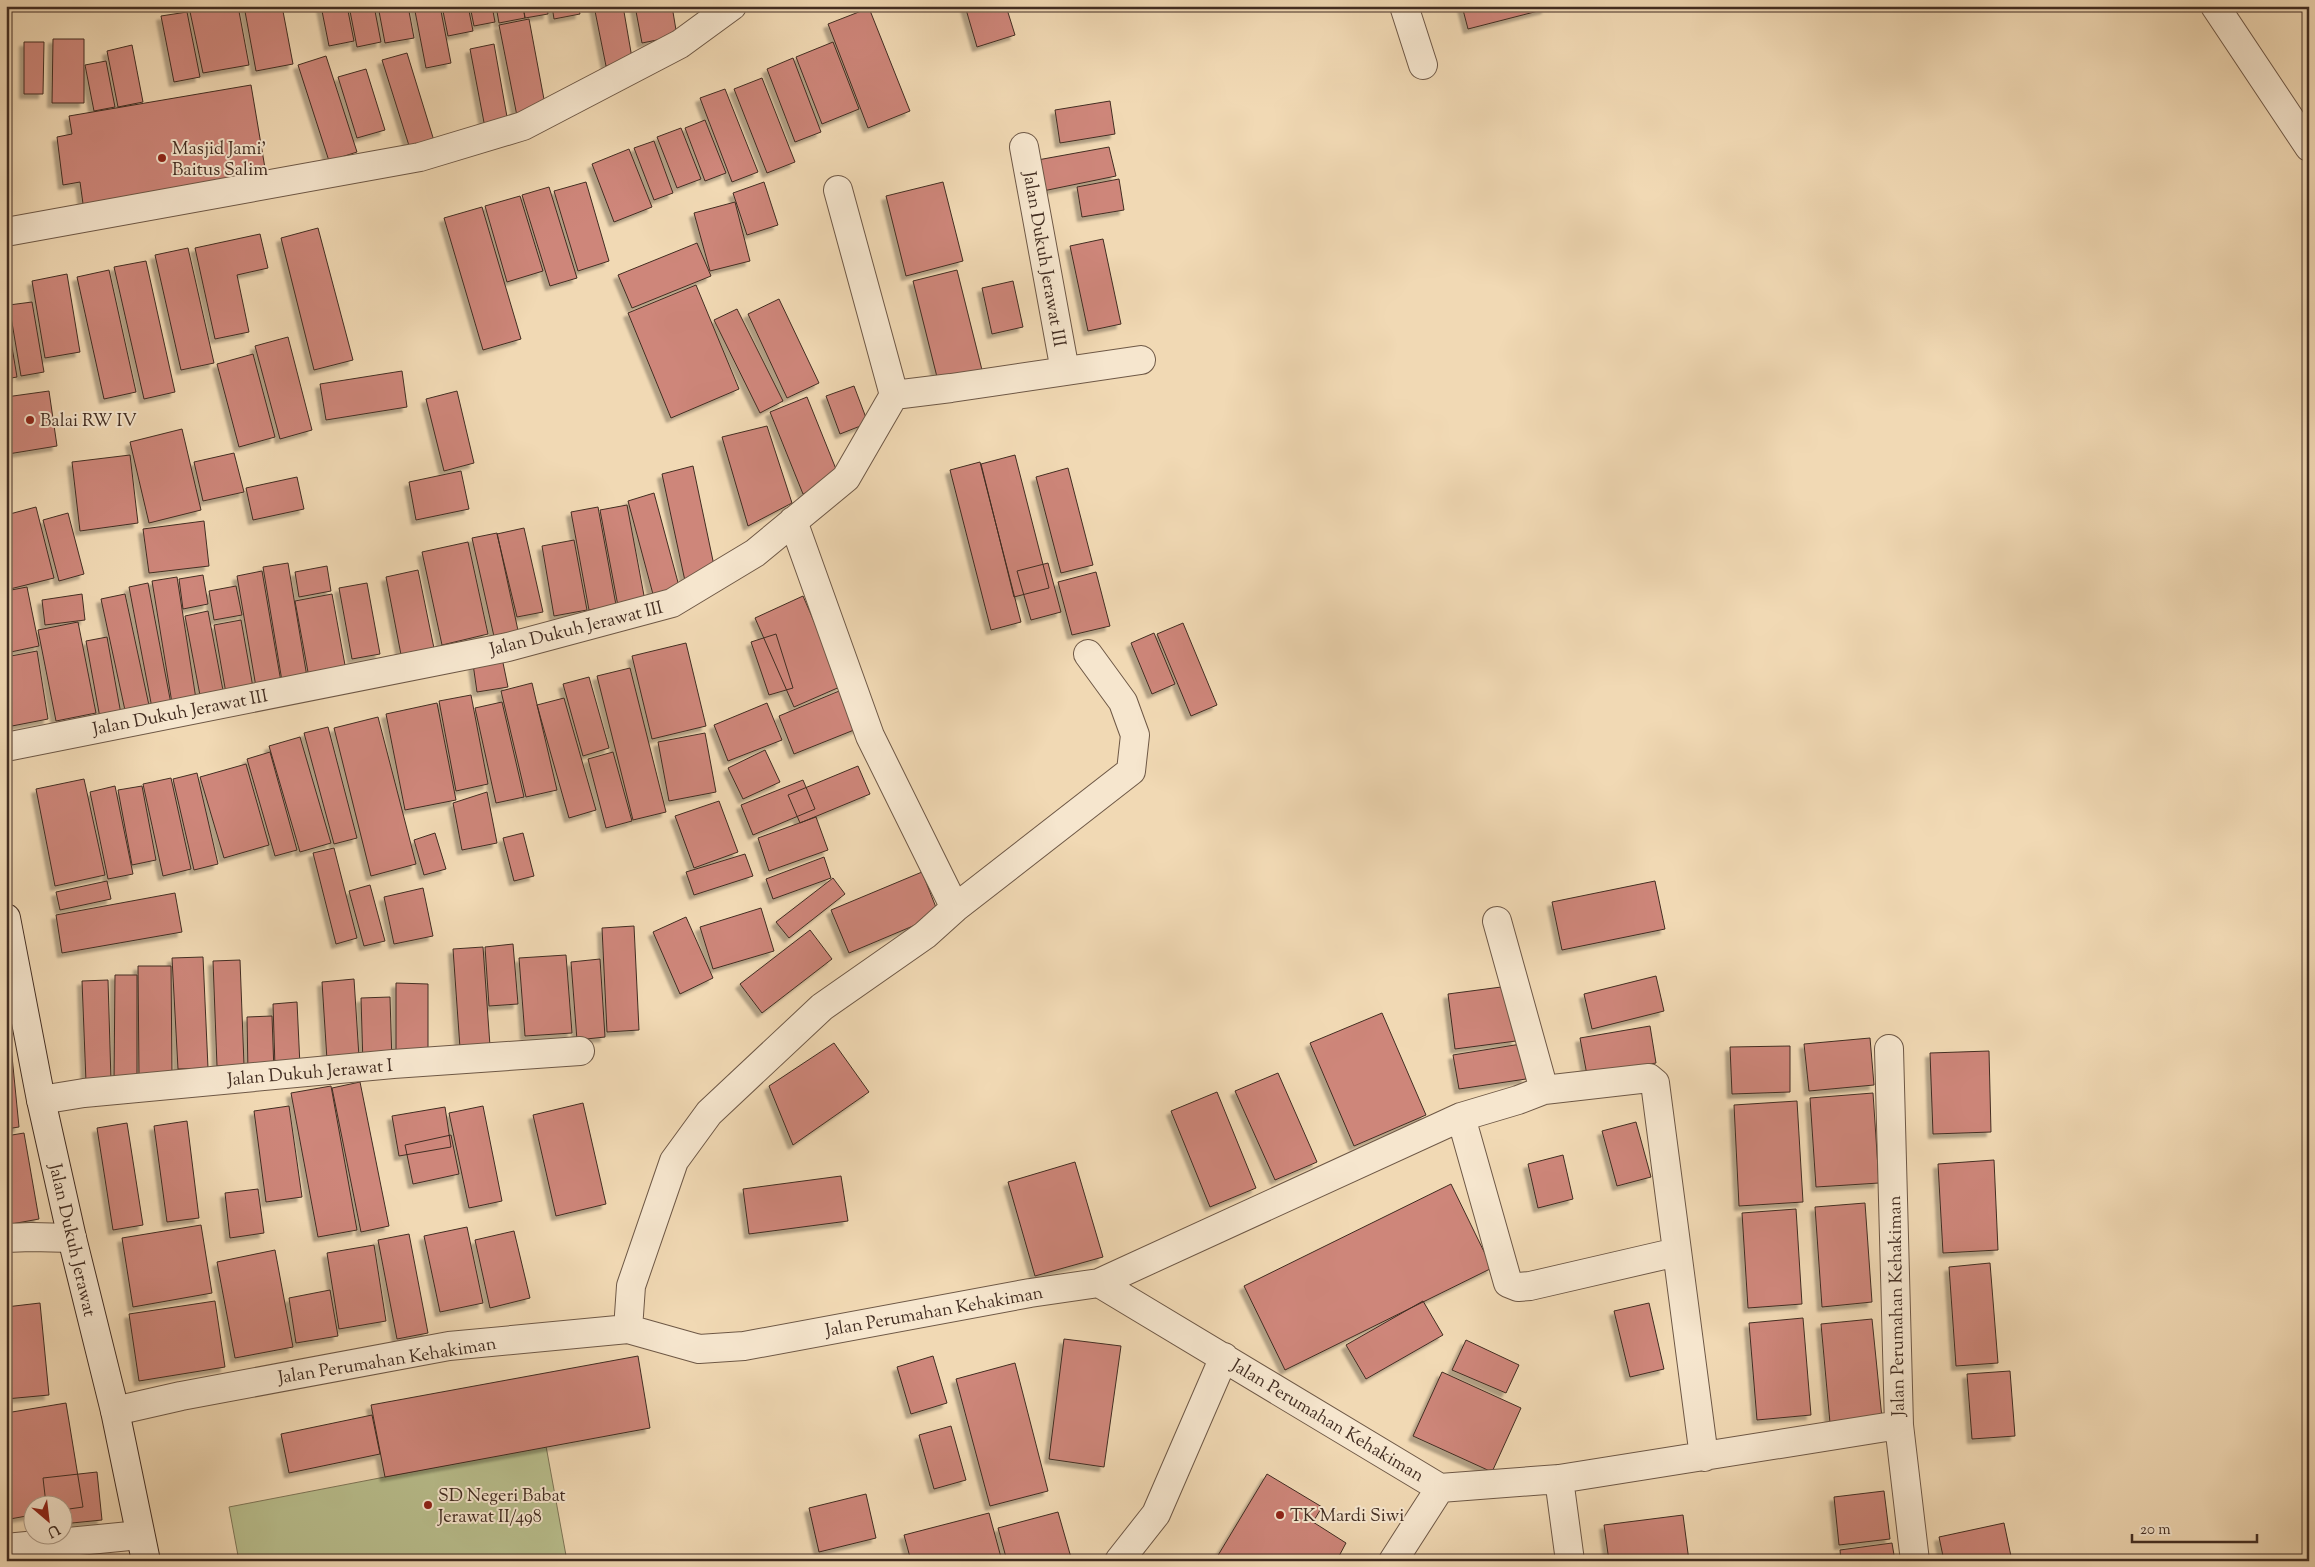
<svg xmlns="http://www.w3.org/2000/svg" width="2315" height="1567" font-family="'Sorts Mill Goudy',serif">
<style>
.green{fill:#b9bf8e;stroke:#7e7658}
.building{fill:#ce867a;stroke:#422d22;filter:url(#shadow)}
.lines{fill:none;stroke-linecap:round;stroke-linejoin:round}
.street-casing{stroke:#6e5846;stroke-width:30}
.secondary-casing{stroke:#422d22;stroke-width:30}
.street{stroke:#f6e6ce;stroke-width:28}
.secondary{stroke:#f6e6ce;stroke-width:28}
.poi-dot{fill:#8f2418;stroke:#f6e6ce;stroke-width:2}
.labels{text-anchor:middle;stroke-width:4;stroke-linejoin:round;paint-order:stroke}
.poi-label{font-size:18px;fill:#422d22;stroke:#f6e6ce;text-anchor:start}
.street-label{font-size:18px;fill:#422d22;stroke:#f6e6ce}
</style>
<defs>
<filter id="shadow"><feDropShadow dx="-4.5" dy="4.5" stdDeviation="1" flood-color="#0004"/></filter>
</defs>
<rect width="100%" height="100%" fill="#f1d9b4"/>
<filter id="stains"><feTurbulence type="fractalNoise" baseFrequency=".004" numOctaves="4"/><feColorMatrix values="0 0 0 0 .2 0 0 0 0 .09 0 0 0 0 .02 0 0 0 .5 -.17"/></filter>
<radialGradient id="worn" r=".72"><stop offset=".6" stop-color="#630" stop-opacity="0"/><stop offset="1" stop-color="#630" stop-opacity=".3"/></radialGradient>
<!-- green -->
<path class="green" d="M 546,1446 L 567,1561 L 239,1561 L 229,1507 Z"/>
<!-- building -->
<path class="building" d="M 238,6 L 249,65 L 203,73 L 189,7 Z
M 244,6 L 282,6 L 293,64 L 256,71 Z
M 321,6 L 347,6 L 354,41 L 329,46 Z
M 349,6 L 374,6 L 381,42 L 357,47 Z
M 378,6 L 408,6 L 414,38 L 385,43 Z
M 414,6 L 440,6 L 451,63 L 426,68 Z
M 442,6 L 468,6 L 473,31 L 448,36 Z
M 470,6 L 492,6 L 495,22 L 474,26 Z
M 496,6 L 523,6 L 525,18 L 499,23 Z
M 523,6 L 547,6 L 548,14 L 525,18 Z
M 552,6 L 578,6 L 580,14 L 554,19 Z
M 594,6 L 623,6 L 632,58 L 606,66 Z
M 635,6 L 672,6 L 677,36 L 642,43 Z
M 965,6 L 1006,6 L 1015,35 L 977,47 Z
M 1462,6 L 1546,6 L 1546,9 L 1468,29 Z
M 869,8 L 910,111 L 868,128 L 828,24 Z
M 187,12 L 200,77 L 174,82 L 161,16 Z
M 529,19 L 546,110 L 517,116 L 499,25 Z
M 53,39 L 84,39 L 84,103 L 52,103 Z
M 24,42 L 44,42 L 43,94 L 24,94 Z
M 833,42 L 859,109 L 822,124 L 796,57 Z
M 494,44 L 509,128 L 486,133 L 470,49 Z
M 132,45 L 143,102 L 118,107 L 107,51 Z
M 407,53 L 435,144 L 411,152 L 382,60 Z
M 326,56 L 357,152 L 329,161 L 298,65 Z
M 793,58 L 821,132 L 795,142 L 767,69 Z
M 106,61 L 115,107 L 94,111 L 85,65 Z
M 366,69 L 385,130 L 357,138 L 338,77 Z
M 762,78 L 795,162 L 767,173 L 734,89 Z
M 251,85 L 267,180 L 84,211 L 80,182 L 63,185 L 57,137 L 72,134 L 69,116 Z
M 725,89 L 758,172 L 732,182 L 700,98 Z
M 1110,101 L 1115,134 L 1060,143 L 1055,110 Z
M 705,120 L 726,173 L 705,181 L 685,128 Z
M 681,128 L 701,179 L 677,188 L 657,137 Z
M 654,141 L 673,193 L 654,200 L 634,148 Z
M 1109,147 L 1116,176 L 1038,192 L 1032,161 Z
M 629,149 L 652,207 L 614,222 L 592,164 Z
M 1119,179 L 1124,210 L 1082,217 L 1077,187 Z
M 586,182 L 609,261 L 578,271 L 554,191 Z
M 764,182 L 778,225 L 747,235 L 733,193 Z
M 943,182 L 963,261 L 906,276 L 886,196 Z
M 549,187 L 577,278 L 550,286 L 522,195 Z
M 520,196 L 543,271 L 507,282 L 485,206 Z
M 735,202 L 750,261 L 710,271 L 694,213 Z
M 482,207 L 521,339 L 483,350 L 444,218 Z
M 318,228 L 353,360 L 314,370 L 281,238 Z
M 260,234 L 268,268 L 237,275 L 249,332 L 215,339 L 195,248 Z
M 1103,239 L 1121,324 L 1088,331 L 1070,246 Z
M 697,243 L 711,276 L 632,308 L 618,275 Z
M 188,248 L 214,363 L 181,370 L 155,255 Z
M 146,261 L 175,392 L 144,399 L 114,267 Z
M 109,270 L 136,392 L 104,399 L 77,277 Z
M 957,270 L 983,374 L 939,385 L 913,281 Z
M 67,274 L 80,352 L 45,358 L 32,281 Z
M 1013,281 L 1023,327 L 992,334 L 982,288 Z
M 696,285 L 739,389 L 671,418 L 628,313 Z
M 779,299 L 819,383 L 787,398 L 748,314 Z
M 32,302 L 44,372 L 21,376 L 9,305 Z
M 737,309 L 783,401 L 760,413 L 714,320 Z
M 6,311 L 17,377 L 6,379 Z
M 288,337 L 312,430 L 280,439 L 255,346 Z
M 253,354 L 275,437 L 239,447 L 217,364 Z
M 402,371 L 407,407 L 326,420 L 320,384 Z
M 854,386 L 868,423 L 840,434 L 826,396 Z
M 49,391 L 57,446 L 8,454 L 6,397 Z
M 457,391 L 474,463 L 444,471 L 426,399 Z
M 807,397 L 840,479 L 803,494 L 770,412 Z
M 767,426 L 792,503 L 748,526 L 722,437 Z
M 182,429 L 201,510 L 149,523 L 130,442 Z
M 234,453 L 244,492 L 203,501 L 194,462 Z
M 130,455 L 138,523 L 80,531 L 72,462 Z
M 1015,455 L 1049,588 L 1014,597 L 981,464 Z
M 980,462 L 1021,622 L 991,630 L 950,470 Z
M 693,466 L 716,575 L 685,581 L 662,474 Z
M 1068,468 L 1093,565 L 1061,573 L 1036,477 Z
M 461,471 L 469,509 L 416,520 L 409,482 Z
M 297,477 L 304,509 L 253,520 L 246,488 Z
M 654,493 L 680,590 L 654,598 L 628,501 Z
M 627,505 L 645,601 L 618,606 L 600,510 Z
M 36,507 L 54,578 L 6,590 L 6,515 Z
M 598,507 L 616,605 L 589,610 L 571,512 Z
M 68,513 L 84,574 L 59,581 L 43,520 Z
M 204,521 L 209,566 L 149,573 L 143,529 Z
M 524,528 L 543,612 L 517,617 L 497,534 Z
M 497,533 L 519,635 L 495,641 L 472,538 Z
M 574,540 L 587,610 L 554,616 L 542,546 Z
M 468,542 L 488,634 L 442,645 L 422,552 Z
M 288,563 L 307,677 L 282,681 L 263,567 Z
M 1048,563 L 1061,612 L 1031,620 L 1017,571 Z
M 327,566 L 331,591 L 299,597 L 295,572 Z
M 418,570 L 436,658 L 403,665 L 386,577 Z
M 262,571 L 281,682 L 256,687 L 237,576 Z
M 1096,572 L 1110,626 L 1072,635 L 1058,582 Z
M 203,575 L 208,604 L 183,609 L 179,579 Z
M 177,577 L 196,699 L 172,703 L 152,581 Z
M 148,583 L 171,704 L 152,708 L 129,587 Z
M 367,583 L 380,654 L 352,659 L 339,588 Z
M 236,586 L 242,615 L 214,620 L 209,591 Z
M 27,587 L 39,646 L 6,653 L 6,591 Z
M 82,594 L 85,620 L 45,625 L 42,600 Z
M 125,594 L 150,710 L 126,715 L 101,599 Z
M 332,594 L 347,676 L 310,683 L 295,601 Z
M 803,596 L 842,686 L 794,707 L 755,618 Z
M 208,611 L 225,701 L 202,706 L 185,616 Z
M 241,620 L 254,693 L 227,699 L 214,625 Z
M 78,622 L 96,713 L 56,721 L 38,630 Z
M 1183,623 L 1217,705 L 1191,716 L 1157,634 Z
M 1154,633 L 1175,684 L 1152,694 L 1131,643 Z
M 776,634 L 793,688 L 769,695 L 751,642 Z
M 107,637 L 121,714 L 100,718 L 86,641 Z
M 686,643 L 706,726 L 652,739 L 632,656 Z
M 37,651 L 48,719 L 12,726 L 6,693 L 6,657 Z
M 502,658 L 508,687 L 477,692 L 473,664 Z
M 630,668 L 666,812 L 633,820 L 597,676 Z
M 589,677 L 609,748 L 583,756 L 563,684 Z
M 532,683 L 557,790 L 526,797 L 501,691 Z
M 844,689 L 859,728 L 794,754 L 779,716 Z
M 471,695 L 488,784 L 456,791 L 439,701 Z
M 564,698 L 596,810 L 569,818 L 537,705 Z
M 502,702 L 524,797 L 496,803 L 475,708 Z
M 437,703 L 456,800 L 405,810 L 386,714 Z
M 767,703 L 782,740 L 728,761 L 714,725 Z
M 378,717 L 416,864 L 371,876 L 334,728 Z
M 328,727 L 357,838 L 334,844 L 304,733 Z
M 705,733 L 716,792 L 669,801 L 658,742 Z
M 300,737 L 331,843 L 300,852 L 269,746 Z
M 765,750 L 780,782 L 743,799 L 728,768 Z
M 270,752 L 297,850 L 275,856 L 247,759 Z
M 613,752 L 632,821 L 606,828 L 588,759 Z
M 246,764 L 269,845 L 224,858 L 200,777 Z
M 858,766 L 870,794 L 800,823 L 788,795 Z
M 197,773 L 218,864 L 194,870 L 173,779 Z
M 171,778 L 191,869 L 163,876 L 143,784 Z
M 84,779 L 105,875 L 55,886 L 36,789 Z
M 803,780 L 815,809 L 753,835 L 741,805 Z
M 115,786 L 133,874 L 108,879 L 90,792 Z
M 142,786 L 156,860 L 132,865 L 118,790 Z
M 487,792 L 497,843 L 462,850 L 453,803 Z
M 719,801 L 738,852 L 694,868 L 675,816 Z
M 816,817 L 828,850 L 769,871 L 758,838 Z
M 435,833 L 446,869 L 424,875 L 414,840 Z
M 523,833 L 534,876 L 514,881 L 503,838 Z
M 334,848 L 357,938 L 336,944 L 313,853 Z
M 745,854 L 753,876 L 694,895 L 686,872 Z
M 824,857 L 831,878 L 773,899 L 766,879 Z
M 922,872 L 939,915 L 849,953 L 831,910 Z
M 833,878 L 845,894 L 789,938 L 776,922 Z
M 107,881 L 111,899 L 60,910 L 56,892 Z
M 1655,881 L 1665,929 L 1562,950 L 1552,902 Z
M 370,885 L 385,941 L 364,946 L 349,891 Z
M 423,888 L 433,936 L 394,944 L 384,897 Z
M 175,893 L 182,932 L 62,953 L 56,915 Z
M 761,908 L 774,951 L 713,969 L 700,927 Z
M 686,917 L 713,978 L 680,994 L 653,932 Z
M 634,926 L 639,1030 L 607,1032 L 602,928 Z
M 810,930 L 832,959 L 762,1013 L 740,984 Z
M 513,944 L 518,1004 L 489,1006 L 485,947 Z
M 483,947 L 490,1046 L 460,1048 L 453,949 Z
M 566,955 L 572,1033 L 525,1036 L 519,958 Z
M 203,957 L 208,1068 L 178,1069 L 172,958 Z
M 600,959 L 605,1037 L 577,1040 L 571,962 Z
M 240,960 L 244,1065 L 217,1066 L 213,961 Z
M 138,966 L 171,966 L 172,1075 L 139,1075 Z
M 115,975 L 137,975 L 137,1081 L 114,1081 Z
M 1656,976 L 1664,1011 L 1592,1029 L 1584,994 Z
M 354,979 L 359,1057 L 327,1060 L 322,982 Z
M 108,980 L 111,1081 L 86,1082 L 82,981 Z
M 396,983 L 428,984 L 428,1056 L 396,1056 Z
M 1509,986 L 1516,1041 L 1455,1049 L 1448,994 Z
M 390,997 L 392,1063 L 363,1065 L 361,998 Z
M 297,1002 L 300,1066 L 275,1067 L 273,1004 Z
M 1382,1013 L 1426,1115 L 1354,1146 L 1310,1043 Z
M 272,1016 L 274,1072 L 248,1073 L 247,1017 Z
M 1650,1026 L 1656,1063 L 1587,1075 L 1580,1038 Z
M 1870,1038 L 1874,1085 L 1809,1091 L 1804,1044 Z
M 834,1043 L 869,1092 L 793,1145 L 769,1086 Z
M 1521,1044 L 1526,1079 L 1459,1089 L 1453,1055 Z
M 6,1046 L 11,1046 L 19,1127 L 6,1129 Z
M 1790,1046 L 1790,1092 L 1732,1094 L 1730,1047 Z
M 1989,1051 L 1991,1132 L 1933,1134 L 1930,1053 Z
M 1278,1073 L 1317,1162 L 1275,1180 L 1235,1091 Z
M 360,1082 L 389,1226 L 361,1232 L 332,1088 Z
M 331,1086 L 357,1230 L 318,1237 L 291,1093 Z
M 1217,1092 L 1256,1188 L 1210,1207 L 1171,1111 Z
M 1873,1093 L 1879,1183 L 1816,1187 L 1810,1098 Z
M 1797,1101 L 1803,1202 L 1739,1206 L 1734,1105 Z
M 583,1103 L 606,1204 L 556,1216 L 533,1115 Z
M 289,1106 L 302,1197 L 266,1202 L 254,1111 Z
M 483,1106 L 502,1201 L 469,1208 L 449,1113 Z
M 445,1107 L 451,1147 L 399,1156 L 392,1116 Z
M 187,1121 L 199,1218 L 167,1222 L 154,1126 Z
M 1636,1122 L 1651,1177 L 1617,1186 L 1602,1131 Z
M 127,1123 L 143,1225 L 113,1230 L 97,1128 Z
M 24,1133 L 39,1219 L 6,1225 L 6,1136 Z
M 451,1135 L 459,1174 L 413,1184 L 405,1145 Z
M 1563,1155 L 1573,1199 L 1538,1208 L 1528,1164 Z
M 1994,1160 L 1998,1250 L 1943,1253 L 1938,1164 Z
M 1075,1162 L 1103,1257 L 1035,1276 L 1008,1182 Z
M 841,1176 L 848,1221 L 749,1234 L 743,1189 Z
M 1451,1184 L 1492,1268 L 1285,1370 L 1244,1286 Z
M 258,1189 L 264,1233 L 230,1238 L 225,1193 Z
M 1865,1203 L 1872,1302 L 1822,1307 L 1815,1207 Z
M 1796,1209 L 1802,1304 L 1748,1308 L 1742,1213 Z
M 201,1225 L 212,1293 L 133,1307 L 122,1238 Z
M 467,1227 L 483,1303 L 440,1312 L 424,1236 Z
M 514,1231 L 530,1298 L 490,1308 L 475,1240 Z
M 409,1234 L 428,1333 L 397,1339 L 378,1240 Z
M 374,1245 L 386,1321 L 339,1329 L 327,1253 Z
M 275,1250 L 293,1347 L 235,1358 L 217,1262 Z
M 1990,1263 L 1998,1363 L 1956,1366 L 1949,1267 Z
M 330,1290 L 338,1336 L 296,1343 L 289,1298 Z
M 215,1301 L 225,1367 L 139,1381 L 129,1314 Z
M 1423,1301 L 1443,1335 L 1366,1379 L 1346,1345 Z
M 40,1303 L 49,1395 L 6,1399 L 6,1307 Z
M 1649,1303 L 1664,1369 L 1630,1377 L 1614,1311 Z
M 1803,1318 L 1811,1415 L 1757,1420 L 1749,1323 Z
M 1872,1319 L 1882,1418 L 1830,1423 L 1821,1324 Z
M 1064,1339 L 1121,1346 L 1104,1467 L 1049,1459 Z
M 1466,1340 L 1519,1365 L 1506,1393 L 1452,1370 Z
M 638,1356 L 650,1428 L 385,1477 L 371,1405 Z
M 933,1356 L 947,1403 L 911,1414 L 897,1367 Z
M 1015,1363 L 1048,1491 L 990,1506 L 956,1379 Z
M 2010,1371 L 2015,1436 L 1972,1439 L 1967,1374 Z
M 1442,1372 L 1521,1408 L 1492,1472 L 1413,1436 Z
M 66,1403 L 83,1507 L 62,1510 L 62,1504 L 32,1504 L 32,1515 L 10,1519 L 6,1492 L 6,1413 Z
M 372,1415 L 380,1454 L 289,1473 L 281,1434 Z
M 951,1426 L 966,1480 L 934,1489 L 919,1435 Z
M 97,1472 L 102,1520 L 62,1524 L 62,1504 L 46,1504 L 43,1478 Z
M 1267,1474 L 1322,1507 L 1313,1522 L 1346,1543 L 1338,1558 L 1343,1561 L 1224,1561 L 1217,1557 Z
M 1884,1491 L 1890,1539 L 1839,1545 L 1834,1497 Z
M 866,1494 L 876,1538 L 819,1552 L 809,1508 Z
M 1058,1512 L 1072,1561 L 1007,1561 L 998,1528 Z
M 989,1513 L 1002,1561 L 911,1561 L 904,1535 Z
M 1683,1515 L 1689,1561 L 1609,1561 L 1604,1525 Z
M 2004,1523 L 2012,1561 L 1944,1561 L 1939,1537 Z
M 1892,1543 L 1895,1561 L 1841,1561 L 1840,1550 Z"/>
<g class="lines">
<defs>
<path id="street" d="M 1404,6 L 1423,65
M 2215,6 L 2309,147
M 1024,147 L 1065,371
M 838,190 L 894,395
M 6,232 L 420,157 L 523,126 L 680,44 L 732,6
M 793,521 L 870,736 L 955,908
M 6,747 L 508,647 L 672,603 L 755,553 L 846,478 L 894,395 L 951,388 L 1141,360
M 1889,1049 L 1899,1425 L 1915,1561
M 1544,1090 L 1649,1078 L 1655,1083 L 1704,1457
M 41,1100 L 84,1093 L 393,1064 L 580,1051
M 1461,1117 L 1508,1283 L 1518,1287 L 1530,1286 L 1677,1252
M 6,1238 L 31,1237 L 72,1238
M 1099,1283 L 1461,1117 L 1518,1100 L 1544,1090 L 1497,921
M 628,1329 L 631,1286 L 674,1161 L 709,1113 L 822,1007 L 925,935 L 955,908 L 1131,771 L 1135,735 L 1123,702 L 1088,654
M 115,1411 L 181,1396 L 449,1346 L 628,1329 L 699,1349 L 744,1346 L 1030,1293 L 1099,1283 L 1440,1488 L 1559,1479 L 1899,1425
M 1559,1479 L 1570,1561
M 6,1548 L 140,1535
M 1119,1561 L 1156,1514 L 1224,1357
M 1393,1561 L 1440,1488"/>
<path id="secondary" d="M 6,918 L 41,1100 L 72,1238 L 115,1411 L 146,1561"/>
</defs>
<!-- street casing -->
<use href="#street" class="street-casing"/>
<!-- secondary casing -->
<use href="#secondary" class="secondary-casing"/>
<!-- street -->
<use href="#street" class="street"/>
<!-- secondary -->
<use href="#secondary" class="secondary"/>
</g>
<!-- markers -->
<g class="poi-dot">
<circle cx="162" cy="158" r="5"/>
<circle cx="30" cy="420" r="5"/>
<circle cx="428" cy="1505" r="5"/>
<circle cx="1280" cy="1515" r="5"/>
</g>
<g class="labels">
<!-- poi labels -->
<g class="poi-label">
<text x="172" y="154">Masjid Jami'<tspan x="172" dy="21">Baitus Salim</tspan></text>
<text x="40" y="426">Balai RW IV</text>
<text x="438" y="1501">SD Negeri Babat<tspan x="438" dy="21">Jerawat II/498</tspan></text>
<text x="1290" y="1521">TK Mardi Siwi</text>
</g>
<!-- street labels -->
<g class="street-label">
<text transform="translate(1045 259) rotate(80)" y="6">Jalan Dukuh Jerawat III</text>
<text transform="translate(576 628) rotate(-14)" y="6">Jalan Dukuh Jerawat III</text>
<text transform="translate(180 712) rotate(-11)" y="6">Jalan Dukuh Jerawat III</text>
<text transform="translate(310 1072) rotate(-5)" y="6">Jalan Dukuh Jerawat I</text>
<text transform="translate(73 1240) rotate(77)" y="6">Jalan Dukuh Jerawat</text>
<text transform="translate(1896 1306) rotate(-91)" y="6">Jalan Perumahan Kehakiman</text>
<text transform="translate(934 1311) rotate(-10)" y="6">Jalan Perumahan Kehakiman</text>
<text transform="translate(387 1360) rotate(-9)" y="6">Jalan Perumahan Kehakiman</text>
<text transform="translate(1328 1420) rotate(31)" y="6">Jalan Perumahan Kehakiman</text>
</g>
</g>
<!-- margin -->
<rect width="2315" height="1567" fill="none" stroke="#f1d9b4" stroke-width="25"/>
<rect x="8" y="8" width="2300" height="1552" fill="none" stroke="#422d22" stroke-width="2.5"/>
<rect x="12" y="12" width="2290" height="1542" fill="none" stroke="#422d22"/>
<!-- north arrow -->
<g transform="translate(48 1520) rotate(152)"><circle r="24" fill="#f6e6ce" stroke="#ae9c89"/>
<path d="M0-4L9 19L0 12L-9 19Z" fill="#8f2418"/>
<text y="-8" font-size="14" font-weight="bold" text-anchor="middle" fill="#422d22">U</text>
</g>
<!-- scale -->
<path d="M2132 1534v8h125v-8" fill="none" stroke="#422d22" stroke-width="2.5"/>
<text x="2140" y="1534" font-size="15" fill="#422d22" stroke="#f6e6ce" stroke-width="4" paint-order="stroke">20 m</text>
<rect width="100%" height="100%" filter="url(#stains)"/>
<rect width="100%" height="100%" fill="url(#worn)"/>
</svg>
